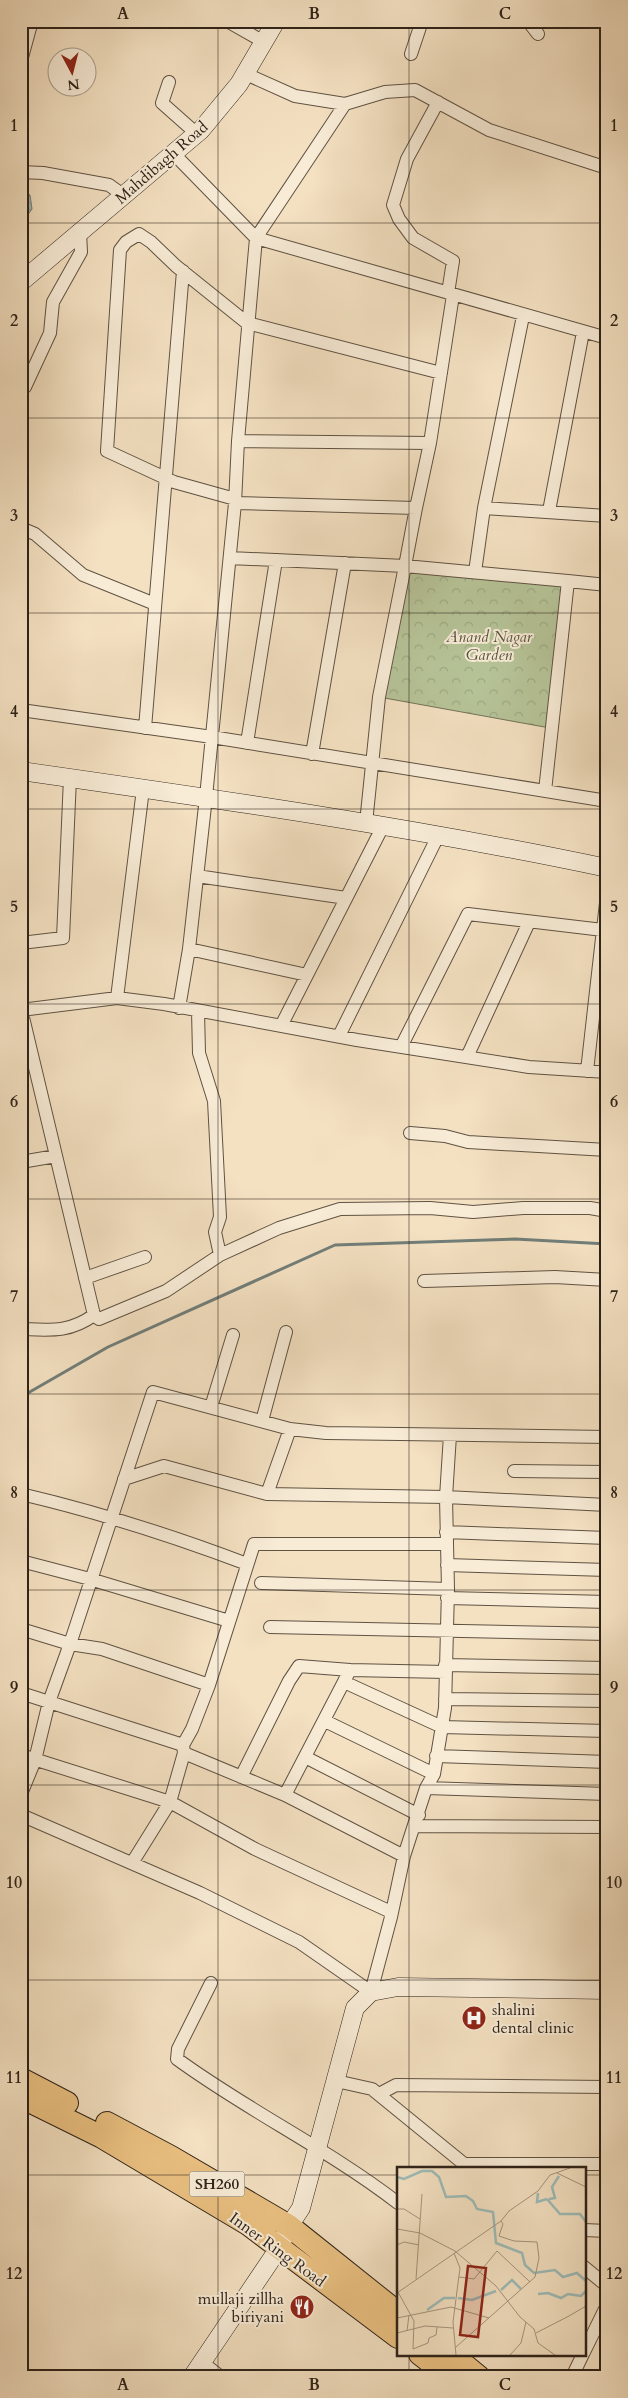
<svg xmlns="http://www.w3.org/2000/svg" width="628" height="2398" font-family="Cardo,serif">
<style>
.forest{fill:url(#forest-crowns);stroke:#727358}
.water{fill:url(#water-rules);stroke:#717e79}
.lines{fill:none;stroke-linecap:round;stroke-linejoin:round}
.stream{stroke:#717e79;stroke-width:3}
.street-casing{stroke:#605243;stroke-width:14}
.secondary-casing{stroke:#2e2219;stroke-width:19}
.highway-casing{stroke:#2e2219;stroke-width:24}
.street{stroke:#f8ecd7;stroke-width:12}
.secondary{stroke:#f8ecd7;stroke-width:18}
.highway{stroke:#eac081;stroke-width:22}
.grid{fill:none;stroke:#2e2219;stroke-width:1;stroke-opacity:0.55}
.labels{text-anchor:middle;stroke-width:4;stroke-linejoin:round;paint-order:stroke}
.shield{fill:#f8ecd7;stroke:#6b5f52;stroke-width:1}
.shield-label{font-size:15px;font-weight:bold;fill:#2e2219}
.street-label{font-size:16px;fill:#2e2219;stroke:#f8ecd7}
.park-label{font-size:16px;font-style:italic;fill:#57533f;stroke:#f8ecd7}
.poi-label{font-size:16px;fill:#2e2219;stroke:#f8ecd7;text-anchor:start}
.inset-river{fill:none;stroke:#9dbcb9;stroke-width:2.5}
.inset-road{fill:none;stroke:#a5957e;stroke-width:1}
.view{fill:#8f2418;fill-opacity:0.15;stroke:#8f2418;stroke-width:2.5}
.inset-edge{fill:none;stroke:#2e2219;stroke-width:2.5}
.neatline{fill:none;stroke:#2e2219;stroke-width:2}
.grid-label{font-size:16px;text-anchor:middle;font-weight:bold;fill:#2e2219}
</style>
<defs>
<pattern id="forest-crowns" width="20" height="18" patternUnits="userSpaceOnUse" patternTransform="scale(1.25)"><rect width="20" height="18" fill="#b6c498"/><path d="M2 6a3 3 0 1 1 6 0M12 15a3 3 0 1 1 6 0" fill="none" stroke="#9da882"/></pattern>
<pattern id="water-rules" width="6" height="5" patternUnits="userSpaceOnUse" patternTransform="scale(1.25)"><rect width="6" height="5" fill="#9dbcb9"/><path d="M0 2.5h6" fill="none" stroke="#88a19e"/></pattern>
</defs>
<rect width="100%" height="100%" fill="#f4e1c2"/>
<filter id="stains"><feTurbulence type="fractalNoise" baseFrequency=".004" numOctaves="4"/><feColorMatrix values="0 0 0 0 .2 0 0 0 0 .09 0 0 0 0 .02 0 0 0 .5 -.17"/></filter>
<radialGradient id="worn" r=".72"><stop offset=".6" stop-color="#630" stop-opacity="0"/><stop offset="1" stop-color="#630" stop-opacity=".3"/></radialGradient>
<!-- forest -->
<path class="forest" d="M 405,566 L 568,581 L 550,728 L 379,697 Z"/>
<!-- water -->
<path class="water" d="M 21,188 L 30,195 L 32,209 L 21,224 Z"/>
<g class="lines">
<!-- stream -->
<path class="stream" d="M 21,1397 L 108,1347 L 335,1245 L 515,1239 L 607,1244"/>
<defs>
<path id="street" d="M 227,21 L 264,42
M 528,21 L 538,34
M 411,54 L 422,21
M 21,61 L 32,21
M 169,82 L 162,103 L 197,134
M 438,102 L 407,159 L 393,205 L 399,219 L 413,238 L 453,261 L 448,293
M 345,104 L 385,92 L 415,90 L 489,130 L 607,168
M 173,153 L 256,238 L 345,104 L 295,96 L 246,74
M 21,172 L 43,173 L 109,185 L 123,195
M 453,295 L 430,443 L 238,441 L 256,238 L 607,338
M 523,316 L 484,508 L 607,516
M 25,387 L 50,333 L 53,302 L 81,252 L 80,232
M 238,441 L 235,503 L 206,797 L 189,949 L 307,975
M 235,499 L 174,482 L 107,451 L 120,250 L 126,242 L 139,234 L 151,242 L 176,266 L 247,323 L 441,373
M 235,503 L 416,508 L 430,443
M 549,511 L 583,332
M 21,528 L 35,534 L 83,575 L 155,604
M 230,558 L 405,566 L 416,508
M 475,572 L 484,508
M 568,581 L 607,585
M 21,710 L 212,737 L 607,801
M 145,728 L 183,271
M 247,743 L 276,560
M 312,754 L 345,563
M 366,823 L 379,697 L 405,566 L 568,581 L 545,791
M 197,876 L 346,898
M 21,943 L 63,938 L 70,778
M 117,998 L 143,789
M 179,1008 L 189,949
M 21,1009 L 94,1315 L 99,1319 L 166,1291 L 220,1255 L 215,1232 L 220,1217 L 214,1101 L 199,1053 L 198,1011
M 21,1010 L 117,998 L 164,1004 L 357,1040 L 529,1067 L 607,1072
M 281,1026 L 383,826
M 339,1036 L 438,836
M 401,1047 L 468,914 L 603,930
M 467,1057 L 529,922
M 587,1071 L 607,894
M 410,1133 L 445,1136 L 468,1142 L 607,1150
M 21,1162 L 56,1156
M 220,1255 L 279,1228 L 340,1209 L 430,1208 L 473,1212 L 523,1208 L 590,1208 L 607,1211
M 85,1278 L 145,1257
M 424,1281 L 555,1277 L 607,1280
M 21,1329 C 50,1330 69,1333 94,1315
M 211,1407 L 233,1335
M 262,1421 L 286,1332
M 290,1429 L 267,1494 L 446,1497 L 607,1505
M 514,1471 L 607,1472
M 124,1479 L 164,1466 L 267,1494
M 21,1494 C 98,1512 173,1536 247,1564
M 446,1532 L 607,1538
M 21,1561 L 90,1579 L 229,1621
M 447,1565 L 607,1570
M 261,1583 L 448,1589
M 447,1598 L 607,1602
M 270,1627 L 607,1634
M 21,1629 L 70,1644 L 102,1649 L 209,1685
M 445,1665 L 607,1668
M 344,1682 L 442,1727 L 607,1731
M 21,1693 L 183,1745
M 445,1699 L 607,1701
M 325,1721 L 434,1774
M 21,1755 L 170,1802 L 255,1849 L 391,1912
M 436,1756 L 607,1762
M 305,1757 L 419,1815
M 241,1777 L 289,1681 L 299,1666 L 350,1670
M 426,1788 L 607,1794
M 21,1794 L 35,1760 L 49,1702 L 70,1644 L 153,1392 L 290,1429 L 326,1433 L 607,1437
M 285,1795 L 350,1670 L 446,1672
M 21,1815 L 200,1893 L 299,1942 L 371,1992 L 391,1917 L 404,1856 L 426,1788 L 434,1774 L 445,1708 L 448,1589 L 446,1497 L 450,1435
M 415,1826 L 607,1827
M 404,1856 L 285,1795 L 184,1753 L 183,1745 L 192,1729 L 209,1685 L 254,1544 L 447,1544
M 132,1863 L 170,1802 L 184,1753
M 211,1983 L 178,2049 L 177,2059 C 248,2111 328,2149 398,2203
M 336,2081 L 372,2089 L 469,2168
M 379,2094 L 396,2085 L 607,2087
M 464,2164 L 607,2164
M 584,2230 L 607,2231
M 584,2267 L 607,2286
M 584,2352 L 607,2305
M 203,2363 L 221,2377
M 572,2377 L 583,2354"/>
<path id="secondary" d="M 21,282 L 201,130 L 239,84 L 276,21
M 21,771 C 217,799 413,827 607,868
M 192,2377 L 279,2248 L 289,2226 L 301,2208 L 355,2008 L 371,1992 L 398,1987 L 607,1990"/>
<path id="highway" d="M 21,2079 L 67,2103
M 21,2097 L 102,2137 L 248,2224 L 398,2337
M 107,2123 L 171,2157 L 289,2226 L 398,2313
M 420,2354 L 450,2377
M 451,2354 L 479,2377"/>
</defs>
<!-- street casing -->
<use href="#street" class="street-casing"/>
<!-- secondary casing -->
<use href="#secondary" class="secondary-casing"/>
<!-- highway casing -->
<use href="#highway" class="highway-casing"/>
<!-- street -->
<use href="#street" class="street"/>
<!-- secondary -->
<use href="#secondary" class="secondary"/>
<!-- highway -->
<use href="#highway" class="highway"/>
</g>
<!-- grid -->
<path class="grid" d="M 218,21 L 218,2377M 409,21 L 409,2168M 21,223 L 607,223M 21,418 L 607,418M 21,613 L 607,613M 21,809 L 607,809M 21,1004 L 607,1004M 21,1199 L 607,1199M 21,1394 L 607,1394M 21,1590 L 607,1590M 21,1785 L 607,1785M 21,1980 L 607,1980M 21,2175 L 398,2175M 584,2175 L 607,2175M 409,2354 L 409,2377"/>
<!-- icons -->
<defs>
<symbol id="hospital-disc" viewBox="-11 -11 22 22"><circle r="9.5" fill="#8f2418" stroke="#f8ecd7"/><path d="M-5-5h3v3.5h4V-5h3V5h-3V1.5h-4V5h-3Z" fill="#fff"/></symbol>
<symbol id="restaurant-disc" viewBox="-11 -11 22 22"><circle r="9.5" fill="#8f2418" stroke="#f8ecd7"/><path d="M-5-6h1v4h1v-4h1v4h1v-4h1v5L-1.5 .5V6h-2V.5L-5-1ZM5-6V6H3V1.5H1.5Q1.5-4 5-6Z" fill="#fff"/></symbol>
</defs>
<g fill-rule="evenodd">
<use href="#hospital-disc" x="460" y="2004" width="28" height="28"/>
<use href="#restaurant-disc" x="288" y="2293" width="28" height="28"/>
</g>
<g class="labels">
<!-- shield labels -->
<rect class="shield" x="189.5" y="2171.5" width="55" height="25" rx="4"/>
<g class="shield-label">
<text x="217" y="2189">SH260</text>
</g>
<!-- street labels -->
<g class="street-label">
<text transform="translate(161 162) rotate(-41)" y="6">Mahdibagh Road</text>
<text transform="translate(278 2249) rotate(36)" y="6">Inner Ring Road</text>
</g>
<!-- park labels -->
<g class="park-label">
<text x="489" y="642">Anand Nagar<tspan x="489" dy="18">Garden</tspan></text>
</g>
<!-- poi labels -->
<g class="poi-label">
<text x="492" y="2015">shalini<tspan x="492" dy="18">dental clinic</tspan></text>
<text x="284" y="2304" text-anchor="end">mullaji zillha<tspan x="284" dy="18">biriyani</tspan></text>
</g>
</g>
<!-- overview -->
<g transform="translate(397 2167)">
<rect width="189" height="189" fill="#f4e1c2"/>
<path class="inset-river" d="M 0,10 L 7,12 L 25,4 L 35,4 L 42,10 L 49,30 L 69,29 L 76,34 L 80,42 L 96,45 L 99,76 L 125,86 L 128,98 L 137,106 L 158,103 L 166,110 L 180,106 L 189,114M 141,26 L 140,35 L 150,32M 150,32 L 163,47 L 183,47 L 189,55M 152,32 L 158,31 L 155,20 L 162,9M 104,123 L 115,113 L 124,122M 141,127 L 151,126 L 164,131 L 171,127 L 184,129 L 189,124M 61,131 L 75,133 L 99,124M 30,143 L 47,131 L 58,131"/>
<path class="inset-road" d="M 160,6 L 189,20M 0,42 L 7,42 L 23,52M 0,62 L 23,66 L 58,84 L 99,119 L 123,150 L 137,162 L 141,176 L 158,188M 0,78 L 7,75 L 22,78M 57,86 L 63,101 L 56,155 L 59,188M 62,110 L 77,112 L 100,84 L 133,115M 19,112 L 25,27M 1,125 L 17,154 L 16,182 L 31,176 L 32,171 L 39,168 L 40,160M 0,126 L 104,54 L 112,44 L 141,24 L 153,8 L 173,1M 172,149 L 189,139M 0,151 L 54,140 L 92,151M 10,164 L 12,148M 0,166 L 28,159 L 56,161M 139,166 L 172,149M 59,180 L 138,110 L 142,91 L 140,75 L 117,74 L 102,69 L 106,57 L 104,54M 113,188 L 124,176 L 129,155"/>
<path class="view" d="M 71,99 L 89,101 L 81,170 L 63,168 Z"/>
<rect width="189" height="189" class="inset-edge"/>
</g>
<!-- margin -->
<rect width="628" height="2398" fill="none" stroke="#f4e1c2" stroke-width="55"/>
<!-- north arrow -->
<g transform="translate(72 72) rotate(173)"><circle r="24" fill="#f8ecd7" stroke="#a79b8b"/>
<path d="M0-4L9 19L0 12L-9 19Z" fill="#8f2418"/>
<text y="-8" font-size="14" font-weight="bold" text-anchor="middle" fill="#2e2219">N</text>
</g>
<rect x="28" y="28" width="572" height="2342" class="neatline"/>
<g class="grid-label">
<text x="123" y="19">A</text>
<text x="314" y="19">B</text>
<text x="505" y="19">C</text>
<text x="14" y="131">1</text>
<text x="614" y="131">1</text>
<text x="14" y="326">2</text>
<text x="614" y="326">2</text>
<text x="14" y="521">3</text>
<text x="614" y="521">3</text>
<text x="14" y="717">4</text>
<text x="614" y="717">4</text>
<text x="14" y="912">5</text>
<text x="614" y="912">5</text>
<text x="14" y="1107">6</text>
<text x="614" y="1107">6</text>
<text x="14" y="1302">7</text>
<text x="614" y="1302">7</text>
<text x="14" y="1498">8</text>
<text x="614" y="1498">8</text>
<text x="14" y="1693">9</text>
<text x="614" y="1693">9</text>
<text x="14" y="1888">10</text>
<text x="614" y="1888">10</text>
<text x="14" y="2083">11</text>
<text x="614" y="2083">11</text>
<text x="14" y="2279">12</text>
<text x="614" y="2279">12</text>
<text x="123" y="2390">A</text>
<text x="314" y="2390">B</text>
<text x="505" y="2390">C</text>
</g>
<rect width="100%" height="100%" filter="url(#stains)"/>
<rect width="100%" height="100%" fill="url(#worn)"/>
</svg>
